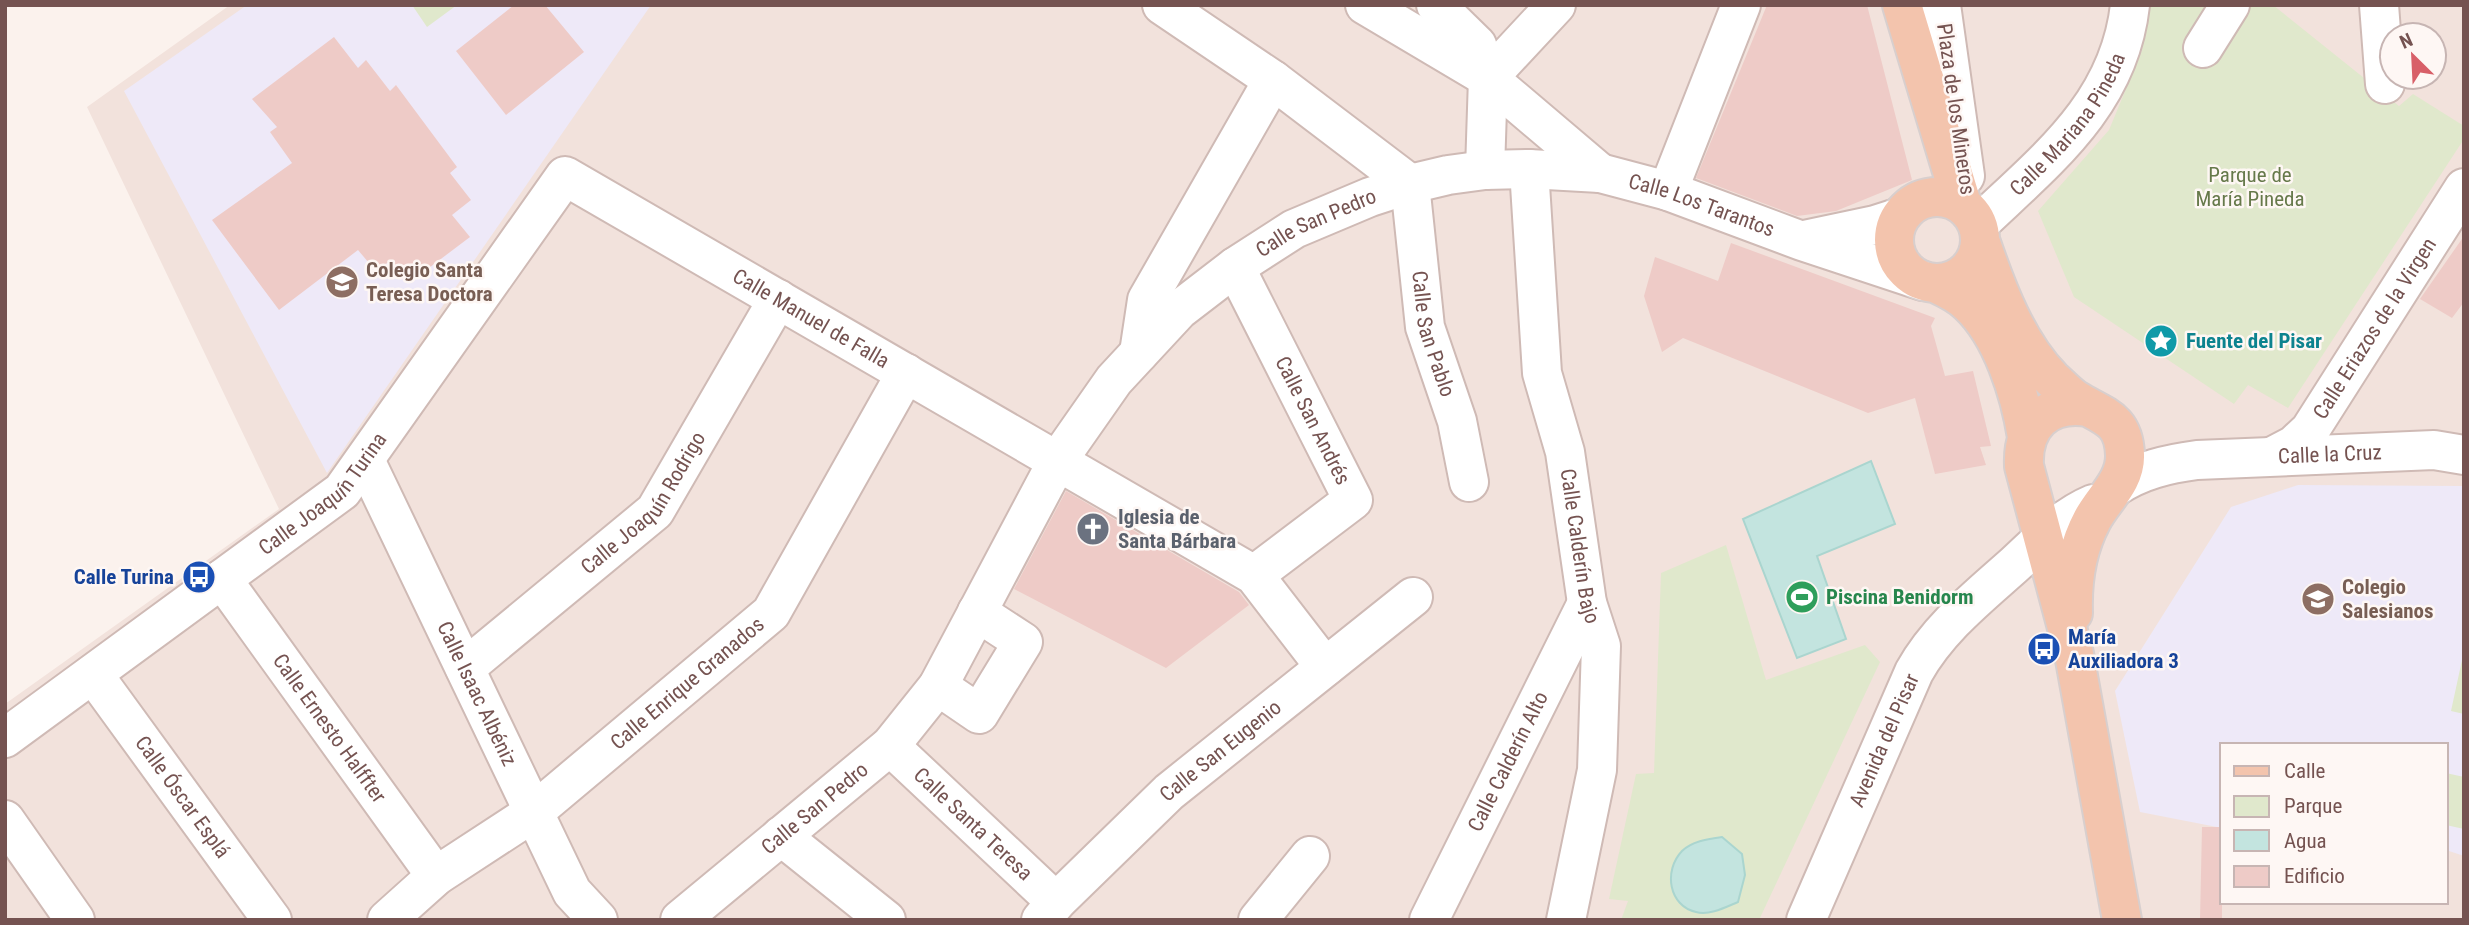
<svg xmlns="http://www.w3.org/2000/svg" width="2469" height="925" font-family="'Roboto Condensed',sans-serif">
<style>
.residential{fill:#f2e2dc;fill-rule:evenodd}
.education{fill:#eee9f8}
.green{fill:#e0e8cc}
.water{fill:#c3e4df;stroke:#aad5cf;stroke-width:2}
.building{fill:#eecbc7}
.lines{fill:none;stroke-linecap:round;stroke-linejoin:round}
.minor-casing{stroke:#cfbab5;stroke-width:42}
.major-casing{stroke:#d8cfce;stroke-width:42}
.minor{stroke:#fff;stroke-width:38}
.major{stroke:#f3c4ad;stroke-width:38}
.labels{text-anchor:middle;stroke-width:5;stroke-linejoin:round;paint-order:stroke}
.street-label{font-size:21px;fill:#755351;stroke:#fef7f4}
.park-label{font-size:21px;fill:#66794a;stroke:#fef7f4}
.education-label{font-size:21px;font-weight:bold;fill:#785e54;stroke:#fef7f4;text-anchor:start}
.culture-label{font-size:21px;font-weight:bold;fill:#0d838f;stroke:#fef7f4;text-anchor:start}
.worship-label{font-size:21px;font-weight:bold;fill:#5b616d;stroke:#fef7f4;text-anchor:start}
.transit-label{font-size:21px;font-weight:bold;fill:#164399;stroke:#fef7f4;text-anchor:end}
.leisure-label{font-size:21px;font-weight:bold;fill:#27864d;stroke:#fef7f4;text-anchor:start}
</style>
<rect width="100%" height="100%" fill="#fbf2ed"/>
<!-- residential -->
<path class="residential" d="M 230,5 L 2464,5 L 2464,920 L 5,920 L 5,704 L 279,509 L 87,107 ZM 2392,35 L 2434,35 L 2434,77 L 2392,77 ZM 2222,745 L 2446,745 L 2446,902 L 2222,902 Z"/>
<!-- education -->
<path class="education" d="M 247,5 L 651,5 L 327,473 L 124,91 Z
M 2298,485 L 2464,486 L 2464,856 L 2446,850 L 2446,745 L 2222,745 L 2222,828 L 2140,812 L 2115,691 L 2231,507 Z"/>
<!-- green -->
<path class="green" d="M 412,5 L 457,5 L 427,27 Z
M 2150,5 L 2273,5 L 2399,106 L 2413,94 L 2464,126 L 2464,139 L 2288,408 L 2248,385 L 2234,404 L 2074,297 L 2038,211 L 2109,130 L 2142,50 Z
M 1726,545 L 1766,680 L 1865,645 L 1880,662 L 1759,920 L 1621,920 L 1628,901 L 1609,899 L 1636,774 L 1654,773 L 1661,573 Z
M 2462,660 L 2464,661 L 2464,714 L 2451,711 Z
M 2446,773 L 2464,777 L 2464,829 L 2446,825 Z"/>
<!-- water -->
<path class="water" d="M 1871,461 L 1895,524 L 1817,556 L 1846,639 L 1797,658 L 1743,519 Z
M 1722,837 L 1742,854 L 1745,875 L 1738,902 C 1726,907 1709,916 1696,912 C 1669,906 1663,871 1682,851 C 1692,841 1708,839 1722,837 Z"/>
<!-- building -->
<path class="building" d="M 514,5 L 545,5 L 584,52 L 506,115 L 456,51 Z
M 1767,5 L 1867,5 L 1912,180 L 1836,211 L 1797,216 L 1696,178 Z
M 334,37 L 358,68 L 366,60 L 390,91 L 396,85 L 457,167 L 450,173 L 471,200 L 452,215 L 470,237 L 409,283 L 392,261 L 374,269 L 358,250 L 279,310 L 212,220 L 292,163 L 270,132 L 277,127 L 252,99 Z
M 2464,236 L 2464,302 L 2452,318 L 2420,299 Z
M 1731,243 L 1935,318 L 1931,326 L 1945,376 L 1973,371 L 1991,446 L 1980,447 L 1986,465 L 1935,474 L 1915,398 L 1868,413 L 1683,338 L 1662,352 L 1644,296 L 1655,257 L 1718,281 Z
M 1066,491 L 1239,592 L 1249,605 L 1166,668 L 1014,589 Z
M 2202,827 L 2222,827 L 2222,920 L 2200,920 Z"/>
<g class="lines">
<defs>
<g id="minor">
<path d="M 1162,5 L 1273,80 L 1410,184"/>
<path d="M 1365,5 L 1488,78 L 1600,173"/>
<path d="M 1436,5 L 1477,45 L 1488,78 L 1485,170"/>
<path d="M 1941,5 L 1965,176"/>
<path d="M 2379,5 L 2385,84"/>
<path d="M 2203,48 L 2230,5"/>
<path d="M 1488,78 L 1556,5"/>
<path id="s1" d="M 1529,169 L 1542,373 L 1565,452 L 1587,603 L 1601,646 L 1597,770 L 1566,920"/>
<path id="s2" d="M 1410,184 L 1425,327 L 1457,421 L 1469,482"/>
<path d="M 1668,191 L 1741,5"/>
<path id="s3" d="M 1978,225 C 2046,160 2119,105 2130,5"/>
<path d="M 1804,240 L 1875,225 L 1900,217"/>
<path id="s4" d="M 1235,267 L 1353,500 L 1254,575"/>
<path d="M 1139,353 L 1147,300 L 1273,80"/>
<path id="s5" d="M 2273,456 L 2294,445 L 2310,430 L 2464,188"/>
<path id="s6" d="M 365,460 L 572,892 L 598,920"/>
<path id="s7" d="M 2115,487 C 2141,470 2167,464 2197,460 L 2434,450 L 2464,455"/>
<path id="s8" d="M 222,579 L 436,876"/>
<path id="s9" d="M 465,668 L 655,511 L 778,299"/>
<path id="s10" d="M 93,674 L 272,920"/>
<path d="M 938,686 L 979,714 L 1023,642 L 977,612"/>
<path id="s11" d="M 5,738 L 342,491 L 565,176 L 1254,575 L 1325,667"/>
<path id="s12" d="M 890,746 L 1056,902"/>
<path d="M 5,820 L 75,920"/>
<path d="M 781,836 L 886,920"/>
<path id="s13" d="M 387,920 L 436,876 L 534,812 L 771,613 L 906,373"/>
<path id="s14" d="M 680,920 L 890,746 L 938,686 L 1058,460 L 1114,380 L 1179,310 L 1235,267 L 1294,229 L 1370,197 L 1410,184 L 1448,175 L 1485,170 L 1529,169 L 1600,173 L 1668,191 L 1802,241 L 1923,281"/>
<path id="s15" d="M 1041,920 L 1056,902 L 1169,792 L 1413,597"/>
<path d="M 1258,920 L 1310,856"/>
<path id="s16" d="M 1429,920 L 1587,603"/>
<path id="s17" d="M 1806,920 L 1914,672 C 1938,629 1977,598 2013,566 C 2038,543 2062,517 2093,504"/>
</g>
<path id="major" d="M 1902,5 L 1962,204
M1894 240a43 43 0 1 1 86 0a43 43 0 1 1-86 0Z
M 1981,243 C 1997,290 2017,343 2052,379 C 2060,386 2067,394 2076,400 C 2102,416 2124,418 2125,455 C 2126,481 2103,499 2092,520 C 2077,548 2072,582 2073,613
M 1937,284 C 1948,289 1960,295 1969,304 C 2002,335 2020,393 2027,437
M 2088,407 C 2047,401 2022,425 2024,466 L 2074,654 L 2122,920"/>
</defs>
<!-- minor casing -->
<use href="#minor" class="minor-casing"/>
<!-- major casing -->
<use href="#major" class="major-casing"/>
<!-- minor -->
<use href="#minor" class="minor"/>
<!-- major -->
<use href="#major" class="major"/>
</g>
<!-- icons -->
<defs>
<symbol id="school-disc" viewBox="-11 -11 22 22"><circle r="9.5" fill="#8d6e63" stroke="#fef7f4"/><path d="M0-5L7-2L0 1L-7-2ZM-4 1L0 2.5L4 1V4Q0 6-4 4Z" fill="#fff"/></symbol>
<symbol id="sight-disc" viewBox="-11 -11 22 22"><circle r="9.5" fill="#0f9aa8" stroke="#fef7f4"/><path d="M0-6L1.8-2.2L6-1.7L2.9 1.2L3.7 5.4L0 3.3L-3.7 5.4L-2.9 1.2L-6-1.7L-1.8-2.2Z" fill="#fff"/></symbol>
<symbol id="church-disc" viewBox="-11 -11 22 22"><circle r="9.5" fill="#6b7280" stroke="#fef7f4"/><path d="M-1.2-6h2.4v3.5h3.3v2.4h-3.3V6h-2.4V-.1h-3.3v-2.4h3.3Z" fill="#fff"/></symbol>
<symbol id="bus-disc" viewBox="-11 -11 22 22"><circle r="9.5" fill="#1a4fb4" stroke="#fef7f4"/><path d="M-5-6H5V4H4V6H2V4H-2V6H-4V4H-5ZM-3.5-4V0h7V-4ZM-3.5 1.2v1.5H-2V1.2ZM2 1.2v1.5H3.5V1.2Z" fill="#fff"/></symbol>
<symbol id="stadium-disc" viewBox="-11 -11 22 22"><circle r="9.5" fill="#2e9e5b" stroke="#fef7f4"/><path d="M0-5a6.5 5 0 1 0 0 10a6.5 5 0 1 0 0-10ZM-3.5-1.8h7v3.6h-7Z" fill="#fff"/></symbol>
</defs>
<g fill-rule="evenodd">
<use href="#school-disc" x="323" y="263" width="38" height="38"/>
<use href="#sight-disc" x="2142" y="322" width="38" height="38"/>
<use href="#church-disc" x="1074" y="510" width="38" height="38"/>
<use href="#bus-disc" x="180" y="558" width="38" height="38"/>
<use href="#stadium-disc" x="1783" y="578" width="38" height="38"/>
<use href="#school-disc" x="2299" y="580" width="38" height="38"/>
<use href="#bus-disc" x="2025" y="630" width="38" height="38"/>
</g>
<g class="labels">
<!-- street labels -->
<g class="street-label">
<text transform="translate(1956 109) rotate(82)" y="7">Plaza de los Mineros</text>
<text dy="7" stroke="none"><textPath href="#s3" startOffset="136">Calle Mariana Pineda</textPath></text>
<text dy="7" stroke="none"><textPath href="#s14" startOffset="1362">Calle Los Tarantos</textPath></text>
<text dy="7" stroke="none"><textPath href="#s14" startOffset="962">Calle San Pedro</textPath></text>
<text dy="7" stroke="none"><textPath href="#s11" startOffset="1088">Calle Manuel de Falla</textPath></text>
<text dy="7" stroke="none"><textPath href="#s5" startOffset="166">Calle Eriazos de la Virgen</textPath></text>
<text dy="7" stroke="none"><textPath href="#s2" startOffset="152">Calle San Pablo</textPath></text>
<text dy="7" stroke="none"><textPath href="#s4" startOffset="172">Calle San Andrés</textPath></text>
<text dy="7" stroke="none"><textPath href="#s7" startOffset="220">Calle la Cruz</textPath></text>
<text dy="7" stroke="none"><textPath href="#s11" startOffset="402">Calle Joaquín Turina</textPath></text>
<text dy="7" stroke="none"><textPath href="#s9" startOffset="245">Calle Joaquín Rodrigo</textPath></text>
<text dy="7" stroke="none"><textPath href="#s1" startOffset="382">Calle Calderín Bajo</textPath></text>
<text dy="7" stroke="none"><textPath href="#s13" startOffset="383">Calle Enrique Granados</textPath></text>
<text dy="7" stroke="none"><textPath href="#s6" startOffset="259">Calle Isaac Albéniz</textPath></text>
<text dy="7" stroke="none"><textPath href="#s8" startOffset="184">Calle Ernesto Halffter</textPath></text>
<text dy="7" stroke="none"><textPath href="#s17" startOffset="196">Avenida del Pisar</textPath></text>
<text dy="7" stroke="none"><textPath href="#s15" startOffset="247">Calle San Eugenio</textPath></text>
<text dy="7" stroke="none"><textPath href="#s16" startOffset="177">Calle Calderín Alto</textPath></text>
<text dy="7" stroke="none"><textPath href="#s10" startOffset="152">Calle Óscar Esplá</textPath></text>
<text dy="7" stroke="none"><textPath href="#s14" startOffset="175">Calle San Pedro</textPath></text>
<text dy="7" stroke="none"><textPath href="#s12" startOffset="114">Calle Santa Teresa</textPath></text>
</g>
<!-- park labels -->
<g class="park-label">
<text x="2250" y="182">Parque de<tspan x="2250" dy="24">María Pineda</tspan></text>
</g>
<!-- education labels -->
<g class="education-label">
<text x="366" y="277">Colegio Santa<tspan x="366" dy="24">Teresa Doctora</tspan></text>
<text x="2342" y="594">Colegio<tspan x="2342" dy="24">Salesianos</tspan></text>
</g>
<!-- culture labels -->
<g class="culture-label">
<text x="2186" y="348">Fuente del Pisar</text>
</g>
<!-- worship labels -->
<g class="worship-label">
<text x="1118" y="524">Iglesia de<tspan x="1118" dy="24">Santa Bárbara</tspan></text>
</g>
<!-- transit labels -->
<g class="transit-label">
<text x="174" y="584">Calle Turina</text>
<text x="2068" y="644" text-anchor="start">María<tspan x="2068" dy="24">Auxiliadora 3</tspan></text>
</g>
<!-- leisure labels -->
<g class="leisure-label">
<text x="1826" y="604">Piscina Benidorm</text>
</g>
</g>
<!-- border -->
<rect width="2469" height="925" fill="none" stroke="#755351" stroke-width="14"/>
<!-- legend -->
<rect x="2220" y="743" width="228" height="161" fill="#fef7f4" stroke="#c7b5b3" stroke-width="2"/>
<rect x="2234" y="766" width="35" height="10" fill="#f3c4ad" stroke="#c7b5b3" stroke-width="2"/>
<text x="2284" y="778" font-size="21" fill="#755351">Calle</text>
<rect x="2234" y="796" width="35" height="21" fill="#e0e8cc" stroke="#c7b5b3" stroke-width="2"/>
<text x="2284" y="813" font-size="21" fill="#755351">Parque</text>
<rect x="2234" y="830" width="35" height="21" fill="#c3e4df" stroke="#c7b5b3" stroke-width="2"/>
<text x="2284" y="848" font-size="21" fill="#755351">Agua</text>
<rect x="2234" y="866" width="35" height="21" fill="#eecbc7" stroke="#c7b5b3" stroke-width="2"/>
<text x="2284" y="883" font-size="21" fill="#755351">Edificio</text>
<!-- north arrow -->
<g transform="translate(2413 56) rotate(336)"><circle r="33" fill="#fef7f4" stroke="#c7b5b3" stroke-width="2"/>
<path d="M0-5L12 26L0 18L-12 26Z" fill="#d85f68"/>
<text y="-10" font-size="19" font-weight="bold" text-anchor="middle" fill="#755351">N</text>
</g>
</svg>
